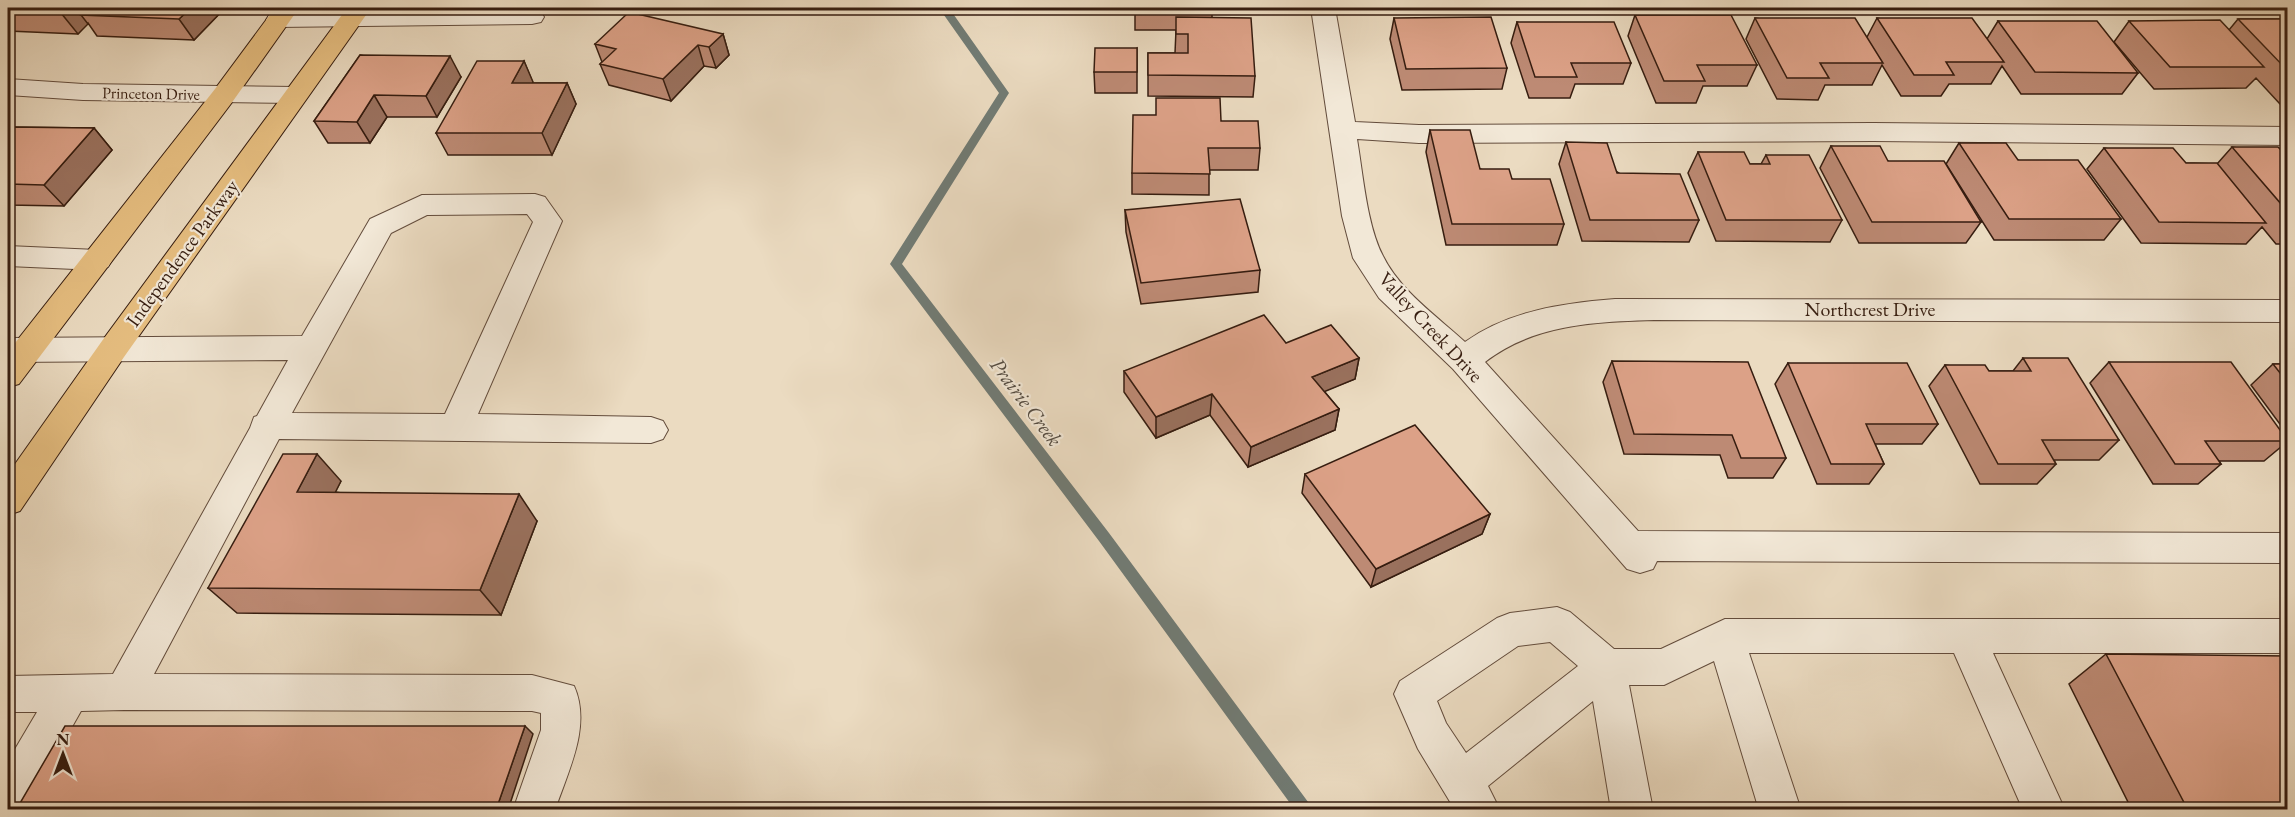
<svg xmlns="http://www.w3.org/2000/svg" width="2295" height="817" font-family="'EB Garamond',serif">
<style>
.lines{fill:none;stroke-linecap:round;stroke-linejoin:round}
.stream{fill:#717b74;fill-rule:evenodd}
.minor-casing{stroke:#634c3c;stroke-width:2}
.major-casing{stroke:#361d10;stroke-width:2}
.minor{fill:#f2e8d7;fill-rule:evenodd}
.major{fill:#e6be80;fill-rule:evenodd}
.wall{fill:#bd8a74;stroke:#361d10;stroke-width:1.5}
.shaded-wall{fill:#9a715e;stroke:#361d10;stroke-width:1.5}
.building{fill:#dca187;stroke:#361d10;stroke-width:1.5}
.labels{text-anchor:middle;stroke-width:4.5;stroke-linejoin:round;paint-order:stroke}
.far-street-label{font-size:16px;fill:#361d10;stroke:#f2e8d7}
.street-label{font-size:20px;fill:#361d10;stroke:#f2e8d7}
.water-label{font-size:21px;font-style:italic;fill:#544c42;stroke:#f2e8d7}
</style>
<rect width="100%" height="100%" fill="#ebdbc1"/>
<filter id="stains"><feTurbulence type="fractalNoise" baseFrequency=".00333" numOctaves="4"/><feColorMatrix values="0 0 0 0 .2 0 0 0 0 .09 0 0 0 0 .02 0 0 0 .5 -.17"/></filter>
<radialGradient id="worn" r=".72"><stop offset=".6" stop-color="#630" stop-opacity="0"/><stop offset="1" stop-color="#630" stop-opacity=".3"/></radialGradient>
<g class="lines">
<!-- stream -->
<path class="stream" d="M 939,8 L 949,8 L 1009,93 L 902,264 L 1109,533 L 1314,810 L 1295,810 L 1099,541 L 890,264 L 999,93 Z"/>
<defs>
<path id="minor" d="M 1311,8 L 1335,8 L 1355,122 L 1419,125 L 1873,123 L 2288,127 L 2288,145 L 1873,141 L 1419,143 L 1357,139 C 1363,174 1367,226 1383,256 C 1400,291 1438,317 1465,342 C 1508,311 1563,303 1615,299 L 2288,300 L 2288,322 L 1654,320 C 1594,322 1534,324 1485,362 L 1638,531 L 2288,533 L 2288,563 L 1657,561 L 1653,569 L 1640,573 L 1627,569 L 1453,369 L 1379,298 L 1353,258 L 1342,216 Z
M 532,10 L 541,12 L 544,17 L 541,22 L 532,24 L 278,27 L 269,25 L 266,20 L 269,15 L 278,13 Z
M 8,79 L 83,84 L 295,87 L 304,89 L 308,95 L 304,101 L 295,103 L 83,100 L 8,95 Z
M 535,194 L 545,197 L 562,221 L 478,414 L 651,417 L 663,421 L 668,430 L 663,439 L 651,443 L 279,439 L 154,674 L 532,675 L 574,686 C 592,726 568,771 555,810 L 513,810 L 541,730 L 541,713 L 532,711 L 124,710 L 81,711 L 25,810 L 8,810 L 8,761 L 37,712 L 8,712 L 8,676 L 113,674 L 250,428 L 254,417 L 257,416 L 288,360 L 8,362 L 8,338 L 302,336 L 370,219 L 422,195 ZM 527,214 L 533,222 L 445,414 L 292,413 L 391,233 L 427,215 Z
M 8,246 L 97,250 L 108,253 L 112,260 L 108,267 L 97,270 L 8,266 Z
M 1557,607 L 1570,612 L 1614,649 L 1661,649 L 1725,619 L 2288,619 L 2288,653 L 1993,653 L 2065,810 L 2023,810 L 1954,653 L 1749,653 L 1801,810 L 1759,810 L 1714,661 L 1664,685 L 1629,685 L 1653,810 L 1611,810 L 1593,701 L 1488,786 L 1500,810 L 1455,810 L 1418,749 L 1394,694 L 1400,681 L 1497,618 L 1510,613 ZM 1550,642 L 1578,666 L 1466,753 L 1446,723 L 1437,701 L 1518,646 Z"/>
<path id="major" d="M 275,8 L 299,8 L 233,101 L 19,384 L 8,387 L 8,352 L 215,89 Z
M 347,8 L 371,8 L 124,357 L 20,511 L 8,515 L 8,474 L 102,341 Z"/>
</defs>
<!-- minor casing -->
<use href="#minor" class="minor-casing"/>
<!-- major casing -->
<use href="#major" class="major-casing"/>
<!-- minor -->
<use href="#minor" class="minor"/>
<!-- major -->
<use href="#major" class="major"/>
</g>
<!-- wall -->
<path class="wall" d="M 8,8 L 225,8 L 194,40 L 97,36 L 88,23 L 78,34 L 8,31 Z
M 1135,8 L 1212,8 L 1212,18 L 1255,76 L 1253,97 L 1148,96 L 1148,53 L 1175,53 L 1176,30 L 1135,30 Z
M 1635,15 L 1757,65 L 1747,86 L 1703,86 L 1696,103 L 1656,103 L 1628,36 Z
M 1394,18 L 1507,68 L 1502,89 L 1402,90 L 1390,39 Z
M 1755,18 L 1867,37 L 1877,18 L 1987,39 L 1998,21 L 2138,73 L 2122,94 L 2021,94 L 2002,66 L 1991,84 L 1949,84 L 1941,96 L 1901,96 L 1882,65 L 1872,85 L 1825,85 L 1818,100 L 1777,99 L 1746,39 Z
M 2238,19 L 2288,19 L 2288,104 L 2280,104 L 2256,78 L 2246,88 L 2154,89 L 2114,42 L 2129,21 L 2229,30 Z
M 1517,22 L 1631,63 L 1623,84 L 1575,84 L 1570,98 L 1529,98 L 1511,43 Z
M 723,34 L 729,55 L 716,68 L 704,66 L 671,101 L 609,85 L 600,64 L 602,62 L 595,44 Z
M 1137,48 L 1137,93 L 1095,93 L 1094,72 Z
M 360,55 L 461,77 L 437,117 L 387,117 L 370,143 L 328,143 L 314,121 Z
M 524,61 L 533,83 L 567,83 L 576,104 L 552,155 L 448,155 L 436,133 Z
M 1221,121 L 1260,148 L 1258,170 L 1209,170 L 1209,195 L 1132,194 L 1132,173 Z
M 8,127 L 94,128 L 112,150 L 64,206 L 8,205 Z
M 1430,130 L 1480,169 L 1512,179 L 1564,224 L 1557,245 L 1446,245 L 1426,152 Z
M 1566,142 L 1699,220 L 1689,242 L 1582,241 L 1559,164 Z
M 1959,143 L 2018,160 L 2121,219 L 2104,240 L 1994,240 L 1946,164 Z
M 1831,146 L 1888,161 L 1981,222 L 1966,243 L 1859,243 L 1820,168 Z
M 2232,147 L 2288,157 L 2288,244 L 2276,244 L 2262,227 L 2246,244 L 2141,243 L 2087,169 L 2104,148 L 2186,163 L 2217,164 Z
M 1698,152 L 1750,164 L 1761,164 L 1766,155 L 1842,220 L 1830,242 L 1716,241 L 1688,173 Z
M 1125,210 L 1260,270 L 1258,292 L 1141,304 L 1126,232 Z
M 1286,343 L 1359,358 L 1355,379 L 1324,391 L 1339,409 L 1335,430 L 1248,467 L 1210,415 L 1156,438 L 1124,392 L 1124,371 Z
M 2023,358 L 2119,440 L 2099,460 L 2054,460 L 2056,464 L 2037,484 L 1980,484 L 1929,386 L 1945,365 L 1989,371 L 2013,371 Z
M 1612,361 L 1786,458 L 1773,478 L 1728,478 L 1720,455 L 1624,454 L 1603,382 Z
M 2109,362 L 2288,441 L 2264,461 L 2219,461 L 2221,464 L 2198,484 L 2153,484 L 2090,383 Z
M 1788,363 L 1938,424 L 1922,444 L 1875,444 L 1884,464 L 1869,484 L 1817,484 L 1775,384 Z
M 2273,364 L 2288,364 L 2288,435 L 2251,385 Z
M 1305,474 L 1490,514 L 1482,534 L 1371,587 L 1302,493 Z
M 341,481 L 335,492 L 537,521 L 501,615 L 237,613 L 208,588 Z
M 2106,654 L 2288,810 L 2132,810 L 2069,684 Z"/>
<!-- shaded-wall -->
<path class="shaded-wall" d="M 67,8 L 105,8 L 81,15 L 88,24 L 78,34 L 61,13 Z
M 191,8 L 225,8 L 194,40 L 179,19 Z
M 704,8 L 716,8 L 705,10 Z
M 723,34 L 729,55 L 716,68 L 709,47 Z
M 698,45 L 704,66 L 671,101 L 663,79 Z
M 450,56 L 461,77 L 437,117 L 426,96 Z
M 524,61 L 533,82 L 522,104 L 512,83 Z
M 567,83 L 576,104 L 552,155 L 542,133 Z
M 374,95 L 387,117 L 370,143 L 357,122 Z
M 94,128 L 112,150 L 64,206 L 44,185 Z
M 1359,358 L 1355,379 L 1309,398 L 1312,377 Z
M 1212,394 L 1210,415 L 1156,438 L 1156,417 Z
M 1339,409 L 1335,430 L 1248,467 L 1251,447 Z
M 317,454 L 341,481 L 322,519 L 297,492 Z
M 519,494 L 537,521 L 501,615 L 480,590 Z
M 1490,514 L 1482,534 L 1371,587 L 1376,569 Z
M 525,726 L 533,734 L 508,810 L 496,810 Z"/>
<!-- building -->
<path class="building" d="M 8,8 L 67,8 L 61,13 L 8,11 Z
M 89,8 L 191,8 L 179,19 L 81,15 Z
M 1135,8 L 1212,8 L 1212,9 L 1135,9 Z
M 629,12 L 723,34 L 709,47 L 698,45 L 663,79 L 600,64 L 616,49 L 595,44 Z
M 1635,15 L 1731,15 L 1757,65 L 1697,65 L 1705,81 L 1664,81 Z
M 1176,17 L 1251,18 L 1255,76 L 1148,75 L 1148,53 L 1188,53 L 1188,34 L 1176,34 Z
M 1491,17 L 1507,68 L 1406,69 L 1394,18 Z
M 1755,18 L 1855,18 L 1883,63 L 1820,63 L 1829,78 L 1787,78 Z
M 1877,18 L 1972,18 L 2004,62 L 1946,62 L 1954,75 L 1914,75 Z
M 2238,19 L 2288,19 L 2288,71 Z
M 2220,20 L 2264,67 L 2170,67 L 2129,21 Z
M 1998,21 L 2097,21 L 2138,73 L 2035,72 Z
M 1517,22 L 1614,22 L 1631,63 L 1571,63 L 1577,77 L 1535,77 Z
M 1095,48 L 1137,48 L 1137,72 L 1094,72 Z
M 360,55 L 450,56 L 426,96 L 374,95 L 357,122 L 314,121 Z
M 477,61 L 524,61 L 512,83 L 567,83 L 542,133 L 436,133 Z
M 1156,98 L 1220,98 L 1221,121 L 1258,121 L 1260,148 L 1208,148 L 1210,174 L 1132,173 L 1133,115 L 1156,115 Z
M 8,127 L 94,128 L 44,185 L 8,184 Z
M 1430,130 L 1470,130 L 1480,169 L 1509,169 L 1512,179 L 1550,179 L 1564,224 L 1452,224 Z
M 1566,142 L 1607,143 L 1617,173 L 1680,174 L 1699,220 L 1590,220 Z
M 1959,143 L 2006,143 L 2018,160 L 2078,160 L 2121,219 L 2009,219 Z
M 1831,146 L 1880,146 L 1888,161 L 1944,161 L 1981,222 L 1872,222 Z
M 2232,147 L 2278,147 L 2288,157 L 2288,212 Z
M 2104,148 L 2173,148 L 2186,163 L 2217,163 L 2266,223 L 2159,222 Z
M 1698,152 L 1744,152 L 1750,164 L 1770,164 L 1766,155 L 1809,155 L 1842,220 L 1726,220 Z
M 1240,199 L 1260,270 L 1141,283 L 1125,210 Z
M 1264,315 L 1286,343 L 1331,325 L 1359,358 L 1312,377 L 1339,409 L 1251,447 L 1212,394 L 1156,417 L 1124,371 Z
M 2023,358 L 2068,358 L 2119,440 L 2042,440 L 2056,464 L 1998,464 L 1945,365 L 1985,365 L 1989,371 L 2031,371 Z
M 1612,361 L 1748,362 L 1786,458 L 1741,458 L 1732,435 L 1634,434 Z
M 2109,362 L 2231,362 L 2288,441 L 2205,441 L 2221,464 L 2175,464 Z
M 1788,363 L 1907,363 L 1938,424 L 1866,424 L 1884,464 L 1831,464 Z
M 2273,364 L 2288,364 L 2288,383 Z
M 1415,425 L 1490,514 L 1376,569 L 1305,474 Z
M 283,454 L 317,454 L 297,492 L 519,494 L 480,590 L 208,588 Z
M 2106,654 L 2288,656 L 2288,810 L 2188,810 Z
M 65,726 L 525,726 L 496,810 L 16,810 Z"/>
<g class="labels">
<!-- far-street labels -->
<g class="far-street-label">
<text transform="translate(151 93) rotate(1)" y="6">Princeton Drive</text>
</g>
<!-- street labels -->
<g class="street-label">
<text transform="translate(182 253) rotate(-54)" y="7">Independence Parkway</text>
<text x="1870" y="316">Northcrest Drive</text>
<text transform="translate(1431 327) rotate(47)" y="7">Valley Creek Drive</text>
</g>
<!-- water labels -->
<g class="water-label">
<text transform="translate(1026 402) rotate(53)" y="7">Prairie Creek</text>
</g>
</g>
<!-- margin -->
<rect width="2295" height="817" fill="none" stroke="#ebdbc1" stroke-width="30"/>
<rect x="9" y="9" width="2277" height="799" fill="none" stroke="#361d10" stroke-width="3"/>
<rect x="15" y="15" width="2265" height="787" fill="none" stroke="#361d10" stroke-width="1.5"/>
<!-- north arrow -->
<g transform="translate(63 754)" stroke="#f2e8d7" stroke-width="4.5" paint-order="stroke">
<path d="M0-4.5L10 22L0 15L-10 22Z" fill="#361d10"/>
<text y="-9" font-size="16" font-weight="bold" text-anchor="middle" fill="#361d10">N</text>
</g>
<rect width="100%" height="100%" filter="url(#stains)"/>
<rect width="100%" height="100%" fill="url(#worn)"/>
</svg>
